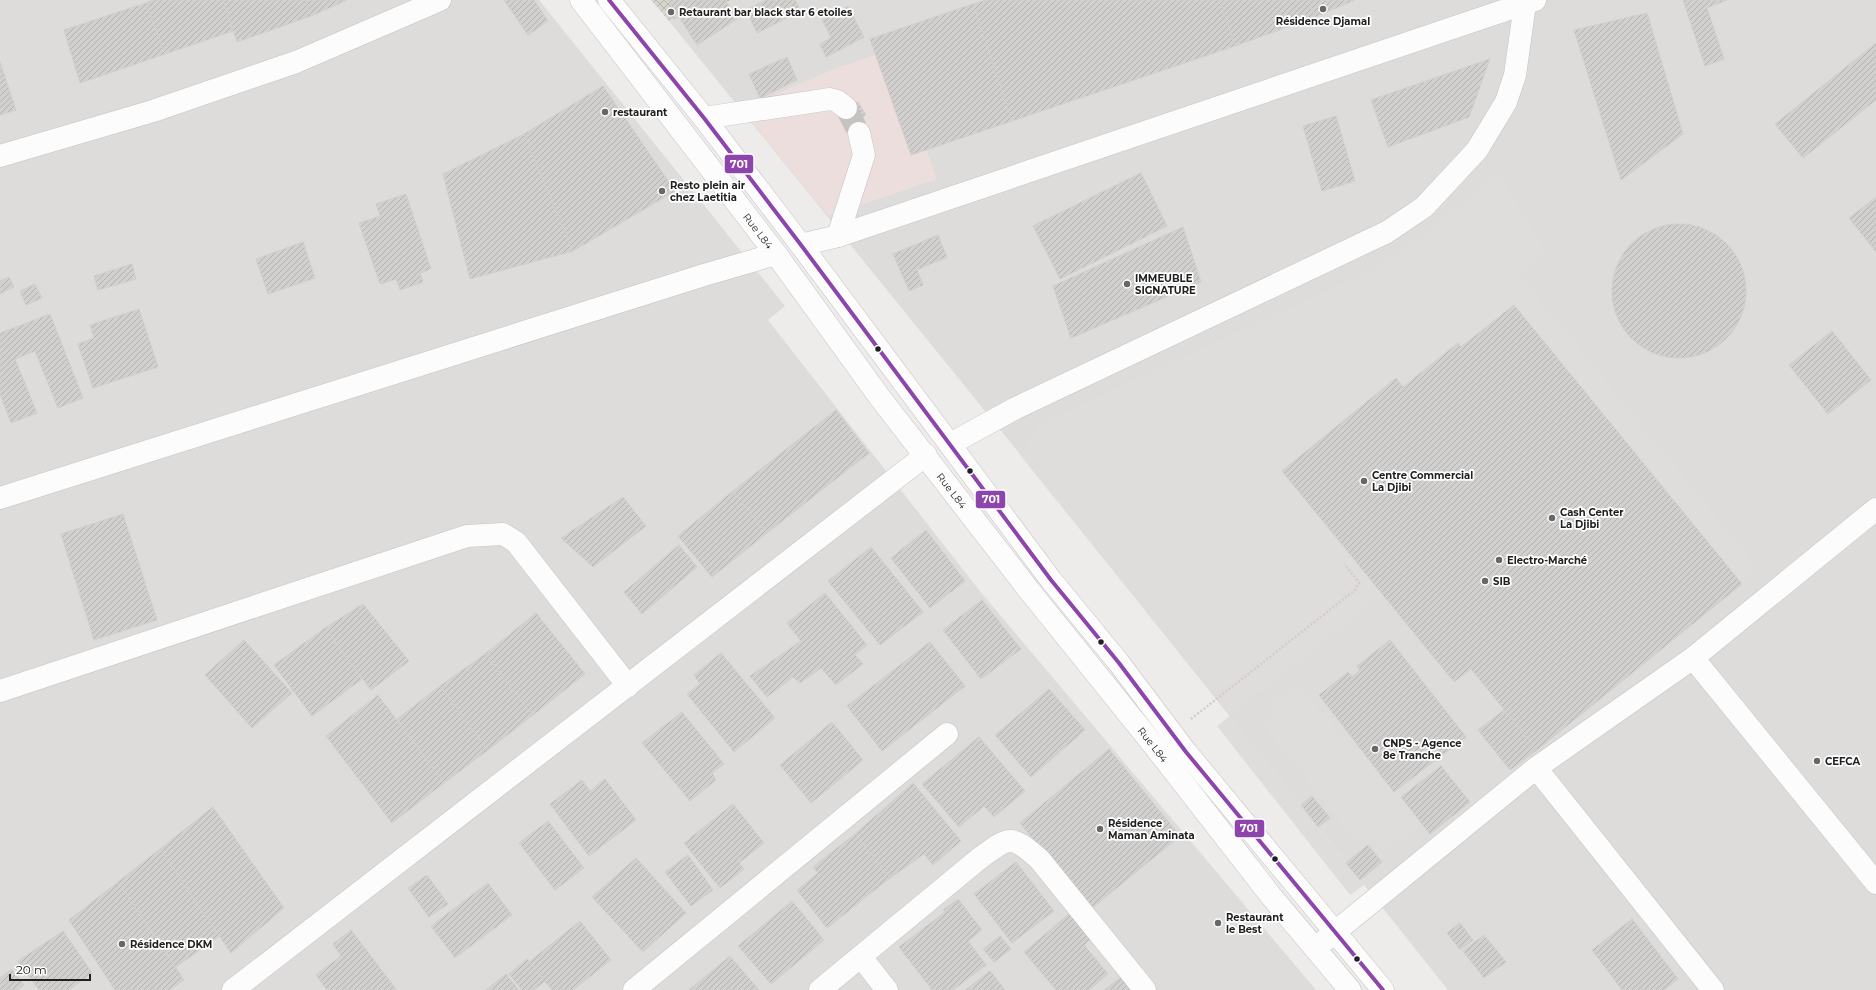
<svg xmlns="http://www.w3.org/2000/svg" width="1876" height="990" font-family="Montserrat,sans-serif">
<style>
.residential{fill:#dddcdb}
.commercial{fill:#ebdedd}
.construction{fill:url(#construction-cross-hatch)}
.parking{fill:#dedddc}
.building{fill:url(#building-hatch);stroke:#d1cecb}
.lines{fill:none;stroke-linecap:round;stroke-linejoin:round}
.minor-tunnel{stroke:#c5c3c2;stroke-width:22;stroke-dasharray:22 11;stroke-linecap:butt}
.minor-casing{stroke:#c4c3c2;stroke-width:23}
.path{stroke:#d7cac9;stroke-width:2.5;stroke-dasharray:2 2;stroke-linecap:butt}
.minor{stroke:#fcfcfc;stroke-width:22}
.bus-1-casing{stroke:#fff;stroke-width:7}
.bus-1{stroke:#8e44ad;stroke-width:4}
.poi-dot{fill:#686767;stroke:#fff;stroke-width:1.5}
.bus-dot{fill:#202020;stroke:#fff;stroke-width:1.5}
.labels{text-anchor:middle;stroke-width:3.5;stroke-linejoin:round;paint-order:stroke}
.poi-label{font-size:10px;font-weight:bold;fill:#202020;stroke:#fff;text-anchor:start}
.street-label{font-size:10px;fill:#202020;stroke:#fff}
.line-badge{stroke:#fff;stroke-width:1.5}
.badge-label{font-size:11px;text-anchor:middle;font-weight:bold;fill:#fff}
</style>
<defs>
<pattern id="construction-cross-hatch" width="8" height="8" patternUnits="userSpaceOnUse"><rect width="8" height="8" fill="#d7d5cc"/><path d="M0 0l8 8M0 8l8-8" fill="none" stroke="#b8b7af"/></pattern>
<pattern id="building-hatch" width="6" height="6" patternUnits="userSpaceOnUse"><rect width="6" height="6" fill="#d2d0ce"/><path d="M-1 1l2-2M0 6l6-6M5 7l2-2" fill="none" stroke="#b4b2b1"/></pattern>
</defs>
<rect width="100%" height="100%" fill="#eeecea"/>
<!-- residential -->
<path class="residential" d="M 0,0 L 539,0 L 785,306 L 768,320 L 979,590 L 1316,990 L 0,990 Z
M 732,0 L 1876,0 L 1876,990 L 1448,990 L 1062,506 L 669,21 Z"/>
<!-- commercial -->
<path class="commercial" d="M 891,49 L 937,179 L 828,216 L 741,109 L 832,70 Z"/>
<!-- construction -->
<path class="construction" d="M 651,0 L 732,0 L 669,21 Z"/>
<!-- parking -->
<path class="parking" d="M 1497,170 L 1546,253 L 1520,275 L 1756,566 L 1742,584 L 1514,305 L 1461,347 L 1458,343 L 1403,387 L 1396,379 L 1282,471 L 1383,595 L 1230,716 L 1364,885 L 1350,895 L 1217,726 L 1230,716 L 1020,455 L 1038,425 L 1374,269 L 1437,225 Z
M 1294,684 L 1401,797 L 1422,824 L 1385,852 L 1370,833 L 1358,843 L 1263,725 L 1276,714 L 1269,704 Z"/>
<!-- building -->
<path class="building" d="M 153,0 L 223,0 L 233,31 L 165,54 L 146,3 Z
M 223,0 L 305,0 L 311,16 L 237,42 Z
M 305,0 L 347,0 L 311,16 Z
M 504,0 L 534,0 L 548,21 L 528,35 Z
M 668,0 L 725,0 L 737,19 L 697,45 Z
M 766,0 L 795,0 L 801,11 L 757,33 L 746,10 Z
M 986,0 L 1220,0 L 1235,46 L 1012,121 L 973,4 Z
M 1220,0 L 1309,0 L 1315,17 L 1235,46 Z
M 1309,0 L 1355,0 L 1315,17 Z
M 1683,0 L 1727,0 L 1707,8 L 1724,59 L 1705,66 Z
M 146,3 L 165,54 L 80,83 L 64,30 Z
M 973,4 L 1012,121 L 911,155 L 870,39 Z
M 848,6 L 864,37 L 826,57 L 820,44 L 831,38 L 822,20 Z
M 1647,13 L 1683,134 L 1621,180 L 1574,30 Z
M 1876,43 L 1876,100 L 1803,158 L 1775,124 Z
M 787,57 L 797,80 L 760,98 L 749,74 Z
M 1490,59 L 1469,117 L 1388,147 L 1371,100 Z
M 0,62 L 16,110 L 0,115 Z
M 603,86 L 675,191 L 573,251 L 524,134 Z
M 858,102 L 866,115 L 861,118 L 867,129 L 851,137 L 838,112 Z
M 1336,116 L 1355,181 L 1322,191 L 1303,126 Z
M 524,134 L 573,251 L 470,279 L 443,174 Z
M 1141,173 L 1167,226 L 1060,279 L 1033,226 Z
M 406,194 L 431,269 L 420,273 L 423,282 L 400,290 L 396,279 L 380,284 L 359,223 L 380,216 L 376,204 Z
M 1876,197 L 1876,252 L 1849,218 Z
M1612 291a67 67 0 1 1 134 0a67 67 0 1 1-134 0Z
M 1183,227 L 1201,282 L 1071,338 L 1053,286 Z
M 938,235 L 947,257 L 917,270 L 923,285 L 909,291 L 893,254 Z
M 303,242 L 315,278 L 268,294 L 256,259 Z
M 132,264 L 136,279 L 98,290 L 94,276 Z
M 9,277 L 14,287 L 0,294 L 0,281 Z
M 35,284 L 42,298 L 26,305 L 20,291 Z
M 1514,305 L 1742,584 L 1537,750 L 1471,669 L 1454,682 L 1282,471 L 1396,378 L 1403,387 L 1458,343 L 1461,347 Z
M 139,309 L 158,367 L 93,388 L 78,344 L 94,338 L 90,325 Z
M 50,314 L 83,398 L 58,408 L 35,351 L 15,359 L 37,413 L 11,423 L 0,394 L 0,333 Z
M 1832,331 L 1871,380 L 1828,414 L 1789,365 Z
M 836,410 L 869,453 L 767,533 L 733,491 Z
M 733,491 L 767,533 L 712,577 L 678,536 Z
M 623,497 L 646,526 L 593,567 L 561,538 Z
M 123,514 L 157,620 L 94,640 L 61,534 Z
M 926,530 L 965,581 L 930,608 L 891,558 Z
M 679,545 L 697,567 L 642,614 L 624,592 Z
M 871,547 L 923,612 L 880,645 L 828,581 Z
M 825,593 L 867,645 L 855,655 L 863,664 L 836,685 L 821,668 L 800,683 L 793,677 L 767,697 L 750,676 L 801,641 L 787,623 Z
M 982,600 L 1021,649 L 981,679 L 943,630 Z
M 363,604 L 409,661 L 371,690 L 325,628 Z
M 536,613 L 585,674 L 533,715 L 485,654 Z
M 325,628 L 362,679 L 312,716 L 274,665 Z
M 244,640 L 292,693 L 252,728 L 205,675 Z
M 1390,640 L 1466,737 L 1394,792 L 1319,695 L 1348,672 L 1352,677 L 1360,670 L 1357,666 Z
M 930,642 L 965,686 L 882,751 L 847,706 Z
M 721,653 L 775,718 L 734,752 L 687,694 L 700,684 L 694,675 Z
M 485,654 L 533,715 L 488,750 L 440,686 Z
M 440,686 L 488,750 L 444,783 L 397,719 Z
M 1049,689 L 1085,730 L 1031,777 L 995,735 Z
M 378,695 L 444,783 L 392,823 L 326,736 Z
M 1504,710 L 1537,750 L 1510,770 L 1478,730 Z
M 682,712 L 724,764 L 712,773 L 716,780 L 690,801 L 642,743 Z
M 832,722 L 863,760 L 811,803 L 780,765 Z
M 979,737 L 1025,791 L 994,817 L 984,806 L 959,827 L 922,784 Z
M 1109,749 L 1180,836 L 1090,910 L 1020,823 Z
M 1441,766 L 1470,802 L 1430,834 L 1401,797 Z
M 605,779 L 636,820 L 589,856 L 550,804 L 582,780 L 590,791 Z
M 913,783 L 961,841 L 933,865 L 924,854 L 890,878 L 855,834 Z
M 1312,796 L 1330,818 L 1318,827 L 1301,805 Z
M 733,804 L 764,843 L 739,863 L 744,869 L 720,888 L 684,843 Z
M 213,807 L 284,908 L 231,953 L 160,849 Z
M 548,821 L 584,868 L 555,890 L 519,843 Z
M 855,834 L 890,878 L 827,928 L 797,890 L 818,873 L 813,867 Z
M 1368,845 L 1382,862 L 1360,880 L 1346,863 Z
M 160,849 L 219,936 L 176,967 L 118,882 Z
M 688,855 L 713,890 L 691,906 L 665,872 Z
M 636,858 L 686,913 L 643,952 L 592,897 Z
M 1016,862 L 1054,911 L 1012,943 L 974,894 Z
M 427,875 L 448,904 L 429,917 L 408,888 Z
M 118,882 L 184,980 L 169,990 L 115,990 L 69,920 Z
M 488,883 L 512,915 L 455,958 L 431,926 Z
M 958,899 L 982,930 L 968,941 L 986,965 L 953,990 L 932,990 L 899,947 L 945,912 L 943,910 Z
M 792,901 L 824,940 L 771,984 L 738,946 Z
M 1070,913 L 1091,938 L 1084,945 L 1108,974 L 1089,990 L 1056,990 L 1024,952 Z
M 1632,919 L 1678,979 L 1664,990 L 1622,990 L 1592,950 Z
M 580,921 L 611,960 L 573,990 L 552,990 L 529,962 Z
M 1460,923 L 1473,940 L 1460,950 L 1447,933 Z
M 351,930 L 396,989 L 396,990 L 327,990 L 316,975 L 341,956 L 333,944 Z
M 63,931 L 92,973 L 69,990 L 39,990 L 18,961 Z
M 1484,935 L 1506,962 L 1484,978 L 1463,951 Z
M 1000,936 L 1011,949 L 994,962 L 983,949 Z
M 730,956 L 759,990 L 689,990 Z
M 527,959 L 545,981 L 534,990 L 522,990 L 509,974 Z
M 12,969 L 24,985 L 17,990 L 0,990 L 0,978 Z
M 990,971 L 1005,990 L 965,990 Z
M 506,974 L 519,990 L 486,990 Z
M 1121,977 L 1131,990 L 1104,990 Z"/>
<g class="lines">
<!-- minor-tunnel -->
<path class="minor-tunnel" d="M 846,108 L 859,133"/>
<defs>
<g id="minor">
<path id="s1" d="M 581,0 L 776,254 L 881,399 L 1028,589 L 1152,743 L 1271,896 L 1350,990"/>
<path d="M 609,0 L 704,118 L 801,245 L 1051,580 L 1119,663 L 1186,752 L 1383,990"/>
<path d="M 704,118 L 830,99 L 837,101 L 846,108"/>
<path d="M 0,156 L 153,111 L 296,62 L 440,0"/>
<path d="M 838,236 L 864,155 L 859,133"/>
<path d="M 801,245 L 838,236 L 1535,0"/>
<path d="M 950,444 L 1016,408 L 1387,232 L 1424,207 L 1477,150 L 1506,102 L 1515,75 L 1525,4"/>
<path d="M 0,498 L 704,275 L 776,254"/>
<path d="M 1693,658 L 1876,883"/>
<path d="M 0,691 L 467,536 L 503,534 L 516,542 L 628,686"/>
<path d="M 1536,768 L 1713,990"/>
<path d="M 1324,941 L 1536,768 L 1693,658 L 1876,509"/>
<path d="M 861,957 L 887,990"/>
<path d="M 233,990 L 926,455"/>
<path d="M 634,990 L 947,734"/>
<path d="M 820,990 L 980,858 C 1010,836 1011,834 1040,860 L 1145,990"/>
</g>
</defs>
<!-- minor casing -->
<use href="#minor" class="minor-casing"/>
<!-- path -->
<path class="path" d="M 1191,719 L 1355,590 L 1359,583 L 1358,581 L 1344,564"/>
<!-- minor -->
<use href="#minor" class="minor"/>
<defs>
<path id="bus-1" d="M 609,0 L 704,118 L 801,245 L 1051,580 L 1119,663 L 1186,752 L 1383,990"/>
</defs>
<!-- bus-1 casing -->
<use href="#bus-1" class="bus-1-casing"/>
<!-- bus-1 -->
<use href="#bus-1" class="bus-1"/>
</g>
<!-- markers -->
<g class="poi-dot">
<circle cx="1323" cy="9" r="4"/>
<circle cx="671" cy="12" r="4"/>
<circle cx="605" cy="112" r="4"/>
<circle cx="662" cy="191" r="4"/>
<circle cx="1127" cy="284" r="4"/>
<circle cx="1364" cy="481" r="4"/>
<circle cx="1552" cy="518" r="4"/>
<circle cx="1499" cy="560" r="4"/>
<circle cx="1485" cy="581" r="4"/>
<circle cx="1375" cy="749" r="4"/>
<circle cx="1817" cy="761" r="4"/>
<circle cx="1100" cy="829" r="4"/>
<circle cx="1218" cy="923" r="4"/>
<circle cx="122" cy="944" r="4"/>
</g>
<g class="bus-dot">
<circle cx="878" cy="349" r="3.5"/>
<circle cx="970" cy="471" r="3.5"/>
<circle cx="1101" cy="642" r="3.5"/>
<circle cx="1275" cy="859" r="3.5"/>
<circle cx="1357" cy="959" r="3.5"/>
</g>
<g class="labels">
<!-- poi labels -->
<g class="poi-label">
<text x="679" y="16">Retaurant bar black star 6 etoiles</text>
<text x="1323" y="25" text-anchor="middle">Résidence Djamal</text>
<text x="613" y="116">restaurant</text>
<text x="670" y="189">Resto plein air<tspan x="670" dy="12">chez Laetitia</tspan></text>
<text x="1135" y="282">IMMEUBLE<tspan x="1135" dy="12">SIGNATURE</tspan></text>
<text x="1372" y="479">Centre Commercial<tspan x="1372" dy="12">La Djibi</tspan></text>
<text x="1560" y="516">Cash Center<tspan x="1560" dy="12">La Djibi</tspan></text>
<text x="1507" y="564">Electro-Marché</text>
<text x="1493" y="585">SIB</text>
<text x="1383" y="747">CNPS - Agence<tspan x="1383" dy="12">8e Tranche</tspan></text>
<text x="1825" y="765">CEFCA</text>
<text x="1108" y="827">Résidence<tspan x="1108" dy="12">Maman Aminata</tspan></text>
<text x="1226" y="921">Restaurant<tspan x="1226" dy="12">le Best</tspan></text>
<text x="130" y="948">Résidence DKM</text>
</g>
<!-- street labels -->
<g class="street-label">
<text dy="4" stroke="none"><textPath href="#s1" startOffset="291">Rue L84</textPath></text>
<text dy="4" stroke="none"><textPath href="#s1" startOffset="615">Rue L84</textPath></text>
<text dy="4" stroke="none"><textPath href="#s1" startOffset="939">Rue L84</textPath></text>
</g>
</g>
<g class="line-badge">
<rect x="724" y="154" width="30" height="20" rx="4" fill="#8e44ad"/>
<rect x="975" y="490" width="31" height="19" rx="4" fill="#8e44ad"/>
<rect x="1234" y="819" width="31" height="19" rx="4" fill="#8e44ad"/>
</g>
<g class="badge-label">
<text x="739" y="168">701</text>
<text x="991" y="503">701</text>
<text x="1249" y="832">701</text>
</g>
<!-- scale -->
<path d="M10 974v6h80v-6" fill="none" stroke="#202020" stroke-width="2"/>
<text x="16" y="974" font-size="12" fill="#202020" stroke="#ffffff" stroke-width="3" paint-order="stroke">20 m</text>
</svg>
